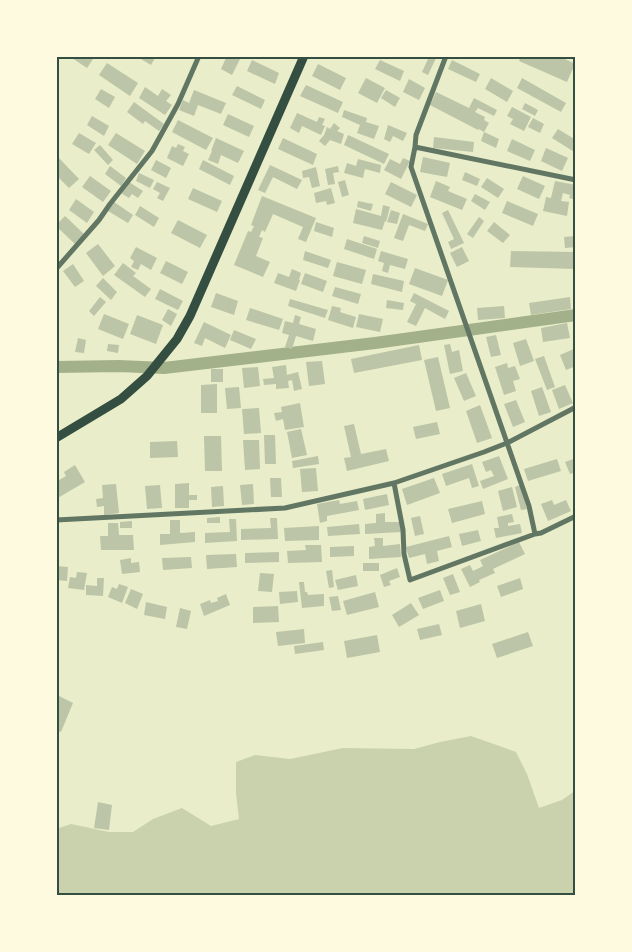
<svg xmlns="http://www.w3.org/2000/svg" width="632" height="952" font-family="Ubuntu,sans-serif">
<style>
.green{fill:#cad2ad}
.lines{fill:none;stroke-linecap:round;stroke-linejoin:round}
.canal{stroke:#a3b18a;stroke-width:12}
.building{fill:#bcc5a7}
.minor{stroke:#617663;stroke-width:5}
.secondary{stroke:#344e41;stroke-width:9}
.neatline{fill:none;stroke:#344e41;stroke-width:2}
</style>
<rect width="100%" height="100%" fill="#e9edc9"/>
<!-- green -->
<path class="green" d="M 471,736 L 516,752 L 527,774 L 539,808 L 562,800 L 576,790 L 576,896 L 56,896 L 56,829 L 71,824 L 109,832 L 133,832 L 153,819 L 182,808 L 211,826 L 239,819 L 236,793 L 236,762 L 255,755 L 290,759 L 343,748 L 414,749 L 440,742 Z"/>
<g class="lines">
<!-- canal -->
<path class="canal" d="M 56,367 L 119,366 L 164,368 L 375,343 L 576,315"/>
</g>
<!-- building -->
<path class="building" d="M 74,56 L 95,56 L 87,68 L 72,58 Z
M 136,56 L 156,56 L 151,65 Z
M 227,56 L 234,56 L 240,59 L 232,75 L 221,69 Z
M 423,56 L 437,56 L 428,75 L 422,72 L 428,59 Z
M 521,56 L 559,56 L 575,64 L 567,82 L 519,61 Z
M 252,60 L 279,73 L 275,84 L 247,71 Z
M 380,60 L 404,71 L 400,81 L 375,69 Z
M 452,60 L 480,74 L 476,82 L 448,69 Z
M 107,63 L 138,83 L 130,96 L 99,75 Z
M 318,64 L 346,78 L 340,90 L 312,76 Z
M 366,78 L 385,88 L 377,103 L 358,93 Z
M 491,78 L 513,91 L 507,102 L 485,89 Z
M 522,78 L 566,103 L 561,112 L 517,88 Z
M 409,79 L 425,88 L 419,100 L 403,92 Z
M 306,85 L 343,102 L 338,113 L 300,96 Z
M 237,86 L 265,100 L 261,109 L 232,95 Z
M 145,87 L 158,96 L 162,89 L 171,95 L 166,101 L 172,105 L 165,115 L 139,98 Z
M 101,89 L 115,97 L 109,108 L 95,99 Z
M 194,90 L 226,103 L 221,114 L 198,105 L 194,116 L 179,110 L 183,100 L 189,103 Z
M 386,90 L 400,98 L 395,107 L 381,98 Z
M 436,92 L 469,108 L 474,98 L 497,110 L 494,116 L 478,108 L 475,112 L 485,117 L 484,120 L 489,123 L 484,132 L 479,129 L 478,130 L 430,105 Z
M 134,102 L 164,124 L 159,131 L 145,121 L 143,124 L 127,112 Z
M 525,103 L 538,110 L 535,116 L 522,109 Z
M 512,107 L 531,117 L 524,131 L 510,124 L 513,119 L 507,116 Z
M 344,110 L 367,118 L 366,122 L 379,126 L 374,139 L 357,133 L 360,125 L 342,117 Z
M 297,113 L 317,122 L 319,117 L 325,119 L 322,125 L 325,126 L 321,135 L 302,126 L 299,133 L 290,128 Z
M 228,114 L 254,126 L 249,137 L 223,125 Z
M 92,116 L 109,126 L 104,136 L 87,125 Z
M 533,118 L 544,124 L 540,133 L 528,127 Z
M 178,120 L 213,138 L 206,150 L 172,132 Z
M 334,123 L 340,128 L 337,131 L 344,134 L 341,144 L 330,140 L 325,146 L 319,141 L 324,135 L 327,127 L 330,129 Z
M 388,125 L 407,133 L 403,141 L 393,136 L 390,142 L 384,139 Z
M 558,129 L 576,140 L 576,153 L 552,138 Z
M 484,132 L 499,139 L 496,148 L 481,141 Z
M 79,133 L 96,143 L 89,154 L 72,144 Z
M 116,133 L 145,151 L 137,164 L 108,145 Z
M 348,135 L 389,154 L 384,164 L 344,145 Z
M 434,137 L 474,142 L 473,152 L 433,148 Z
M 216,138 L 244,151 L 238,163 L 221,155 L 218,164 L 208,160 L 212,151 L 211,151 Z
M 283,138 L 317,154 L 313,165 L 278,149 Z
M 512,139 L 535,150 L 530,161 L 507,151 Z
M 178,144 L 185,147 L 183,151 L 189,154 L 183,166 L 167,158 L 172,146 L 176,148 Z
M 100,145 L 113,160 L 108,165 L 94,150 Z
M 546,148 L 568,158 L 562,171 L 541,161 Z
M 58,157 L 79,179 L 69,188 L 56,175 L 56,158 Z
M 423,157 L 450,163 L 447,177 L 420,172 Z
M 403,158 L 410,161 L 401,179 L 384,170 L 390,159 L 400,164 Z
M 358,159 L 381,165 L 380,173 L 365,169 L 363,178 L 344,173 L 347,163 L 356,166 Z
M 156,160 L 171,168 L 166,178 L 151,170 Z
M 203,160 L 234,176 L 230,185 L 199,169 Z
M 270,165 L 302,180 L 297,189 L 273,177 L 265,193 L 258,190 Z
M 110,166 L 126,178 L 121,186 L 105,174 Z
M 338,166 L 339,172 L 333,173 L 335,184 L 328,185 L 325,169 Z
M 316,167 L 320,186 L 312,188 L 309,177 L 303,178 L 302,171 Z
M 465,172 L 480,179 L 477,186 L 462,180 Z
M 139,173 L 154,180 L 150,188 L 136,181 Z
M 90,176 L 111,191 L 103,202 L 82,187 Z
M 523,176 L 545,186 L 539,199 L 517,189 Z
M 487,178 L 504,189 L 498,198 L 481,187 Z
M 345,180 L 349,195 L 342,197 L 338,182 Z
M 436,181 L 450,187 L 448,191 L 467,199 L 462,210 L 430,197 Z
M 555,181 L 576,185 L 576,200 L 569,198 L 570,195 L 563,193 L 561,201 L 569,202 L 567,216 L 543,211 L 546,197 L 551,198 Z
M 129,182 L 143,191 L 138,198 L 132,194 L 129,198 L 121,193 Z
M 157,182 L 170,188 L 163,201 L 157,198 L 160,193 L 153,189 Z
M 391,182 L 417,195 L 411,207 L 385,194 Z
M 193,188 L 222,201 L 217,212 L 188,199 Z
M 331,188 L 335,203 L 327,205 L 326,201 L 316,203 L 314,193 Z
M 475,194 L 490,202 L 485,210 L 471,201 Z
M 262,196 L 316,218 L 306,242 L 298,239 L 303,227 L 273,214 L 265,232 L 262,230 L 259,237 L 263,238 L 256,256 L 270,262 L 263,277 L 234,265 L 248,231 L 251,232 L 254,226 L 251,225 Z
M 76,199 L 94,212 L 87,223 L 69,210 Z
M 358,201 L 373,204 L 371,211 L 357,207 Z
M 507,201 L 538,214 L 533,226 L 502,213 Z
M 114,202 L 133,215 L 128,223 L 108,211 Z
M 383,205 L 390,207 L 386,222 L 385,221 L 382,230 L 353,223 L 356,209 L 381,216 Z
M 140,206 L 159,218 L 154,227 L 135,215 Z
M 391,210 L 400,213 L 397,224 L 387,222 Z
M 448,210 L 464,243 L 451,249 L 448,242 L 454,239 L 442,213 Z
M 403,214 L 428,224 L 425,231 L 409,225 L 403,241 L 394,238 Z
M 65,216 L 84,234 L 75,244 L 56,226 L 56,225 Z
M 479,217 L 484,221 L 473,238 L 467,234 Z
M 178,220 L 207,235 L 200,248 L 171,233 Z
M 316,222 L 334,228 L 332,237 L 314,231 Z
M 494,222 L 510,235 L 503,243 L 487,231 Z
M 364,236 L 380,241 L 378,248 L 362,243 Z
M 576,236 L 576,247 L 565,248 L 564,237 Z
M 347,239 L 377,249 L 374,259 L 344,249 Z
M 98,244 L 115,266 L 103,276 L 86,253 Z
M 136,247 L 157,258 L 151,270 L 141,264 L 138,270 L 131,267 L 134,261 L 130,258 Z
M 462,247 L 469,261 L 457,267 L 450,253 Z
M 305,251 L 331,260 L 328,268 L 303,260 Z
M 381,251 L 408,259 L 405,269 L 390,265 L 388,273 L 382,271 L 384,263 L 378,261 Z
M 511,251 L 576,252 L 576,269 L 510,267 Z
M 166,261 L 188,272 L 182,284 L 160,273 Z
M 337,262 L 366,270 L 362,284 L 333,276 Z
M 123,263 L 136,273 L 133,276 L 151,289 L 145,297 L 114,275 Z
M 73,264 L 84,281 L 75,287 L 63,271 Z
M 415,268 L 448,280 L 442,296 L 409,284 Z
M 292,269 L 301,273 L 299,280 L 300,280 L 296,291 L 274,283 L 278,273 L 289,277 Z
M 305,273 L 327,281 L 323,292 L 301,284 Z
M 373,274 L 404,281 L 402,292 L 371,284 Z
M 103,278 L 117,292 L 111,300 L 96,286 Z
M 335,287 L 361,294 L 358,304 L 332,296 Z
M 160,289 L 183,301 L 178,310 L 155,299 Z
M 216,293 L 238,301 L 234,315 L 211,307 Z
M 414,293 L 449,311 L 445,319 L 425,308 L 416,326 L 407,322 L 416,304 L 410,301 Z
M 100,297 L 106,302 L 94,316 L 89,311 Z
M 570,297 L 571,309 L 531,315 L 529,303 Z
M 290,299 L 328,310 L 325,318 L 288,306 Z
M 387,300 L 404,303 L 403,310 L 386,308 Z
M 332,306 L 341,308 L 340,312 L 356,317 L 353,328 L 328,320 Z
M 504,306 L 505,318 L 478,320 L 477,308 Z
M 250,308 L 283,319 L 279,330 L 246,320 Z
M 168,309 L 177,314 L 171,326 L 162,320 Z
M 104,314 L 129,324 L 123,339 L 98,329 Z
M 359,314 L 383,319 L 380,332 L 356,327 Z
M 137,315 L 163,325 L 156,344 L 130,334 Z
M 295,315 L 301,317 L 299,324 L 316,329 L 313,341 L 296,336 L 292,349 L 285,347 L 289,335 L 282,333 L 285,321 L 293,323 Z
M 204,322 L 231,335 L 225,348 L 205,338 L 202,346 L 194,343 Z
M 567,323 L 570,338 L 543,342 L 541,328 Z
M 234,330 L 256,339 L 251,349 L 230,340 Z
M 496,335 L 501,355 L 491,357 L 486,337 Z
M 78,338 L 86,340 L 84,353 L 75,352 Z
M 526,339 L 534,361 L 520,366 L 513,343 Z
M 108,344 L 119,345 L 118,353 L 107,351 Z
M 450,344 L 452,352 L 459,350 L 463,371 L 450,374 L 444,345 Z
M 419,345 L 422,360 L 354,373 L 351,359 Z
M 576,348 L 576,366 L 566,370 L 560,355 Z
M 544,356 L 555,387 L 547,390 L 535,359 Z
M 438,357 L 450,408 L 436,411 L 424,360 Z
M 322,361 L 325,384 L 309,386 L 306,362 Z
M 507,363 L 508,368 L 515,366 L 520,379 L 513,381 L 516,391 L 504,395 L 495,367 Z
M 286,365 L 287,375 L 298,372 L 302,389 L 294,391 L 292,380 L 288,381 L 289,388 L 276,389 L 276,384 L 264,385 L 263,379 L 274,378 L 272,367 Z
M 258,367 L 260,386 L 244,388 L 242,368 Z
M 211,369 L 223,369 L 223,382 L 211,382 Z
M 466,373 L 476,396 L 464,401 L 454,378 Z
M 217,384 L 217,413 L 201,413 L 201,385 Z
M 565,385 L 573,403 L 559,409 L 552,390 Z
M 239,387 L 241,408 L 227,409 L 225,388 Z
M 542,387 L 551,412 L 539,416 L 531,391 Z
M 516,400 L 525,422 L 513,427 L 504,404 Z
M 300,403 L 304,427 L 285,430 L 283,419 L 276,421 L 274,413 L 282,412 L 281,407 Z
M 480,405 L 492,438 L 477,443 L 466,411 Z
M 259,408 L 261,433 L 244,434 L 242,409 Z
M 437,422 L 440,434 L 416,439 L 413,427 Z
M 354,424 L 361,454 L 386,449 L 389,461 L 347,471 L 344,458 L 351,457 L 344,426 Z
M 301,429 L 307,455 L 292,458 L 287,432 Z
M 264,435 L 275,435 L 276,464 L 265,464 Z
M 204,436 L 221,436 L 222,471 L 205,471 Z
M 243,440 L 259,440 L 260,469 L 245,470 Z
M 177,441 L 178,457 L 150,458 L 150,442 Z
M 318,456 L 319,464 L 293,468 L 292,461 Z
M 499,456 L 508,479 L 483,489 L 480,481 L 494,476 L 491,470 L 486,472 L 482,462 Z
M 576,458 L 576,472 L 570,474 L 565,462 Z
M 557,459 L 561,471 L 528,481 L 524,469 Z
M 472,464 L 479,486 L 472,488 L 469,478 L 446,486 L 442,474 Z
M 75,465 L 85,482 L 56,499 L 56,482 L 66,476 L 64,472 Z
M 316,468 L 318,491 L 302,492 L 300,469 Z
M 270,478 L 281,478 L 282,497 L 271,497 Z
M 434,478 L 440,493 L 407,505 L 402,489 Z
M 189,483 L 189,495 L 197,495 L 197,500 L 189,500 L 189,508 L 175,508 L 175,484 Z
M 116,484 L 119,513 L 104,515 L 104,506 L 97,507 L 96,499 L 103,498 L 102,485 Z
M 253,484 L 254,504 L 242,505 L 240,485 Z
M 160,485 L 162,508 L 147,509 L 145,486 Z
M 520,485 L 527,509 L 521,510 L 515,487 Z
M 223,486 L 224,506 L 212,507 L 211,487 Z
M 512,487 L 517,507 L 503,511 L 498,491 Z
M 387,494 L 389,505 L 365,510 L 363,499 Z
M 339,500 L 340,504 L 357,501 L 359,510 L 327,516 L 327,521 L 320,523 L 317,504 Z
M 552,500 L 554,505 L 566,500 L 571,511 L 548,521 L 541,504 Z
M 482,501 L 485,514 L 452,523 L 448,509 Z
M 385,513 L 385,522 L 400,522 L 401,532 L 365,534 L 365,524 L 376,523 L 376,514 Z
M 512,514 L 514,522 L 508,523 L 508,526 L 520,524 L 522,533 L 496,538 L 494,528 L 499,528 L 497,517 Z
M 420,516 L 424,534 L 415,536 L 411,518 Z
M 220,517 L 220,523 L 207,523 L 207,518 Z
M 270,518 L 277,518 L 278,539 L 241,540 L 241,529 L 271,528 Z
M 229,519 L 236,519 L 237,541 L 205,543 L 205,533 L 230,532 Z
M 170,520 L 180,520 L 180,533 L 195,532 L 195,542 L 160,545 L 160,534 L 170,534 Z
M 132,521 L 132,528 L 120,528 L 120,522 Z
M 108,523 L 118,523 L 119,535 L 133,535 L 134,550 L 101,550 L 100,536 L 108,536 Z
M 359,524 L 360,534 L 328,536 L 327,527 Z
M 319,526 L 319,540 L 285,541 L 284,528 Z
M 478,530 L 481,541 L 462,546 L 459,534 Z
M 449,536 L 452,547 L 437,551 L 439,561 L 427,564 L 425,554 L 409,558 L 406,547 Z
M 374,538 L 383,538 L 383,546 L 400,544 L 401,557 L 369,559 L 369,547 L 375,546 Z
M 519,542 L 525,554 L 493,569 L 495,573 L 479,580 L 480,582 L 470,587 L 461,569 L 470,565 L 473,571 L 483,566 L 480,560 Z
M 305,545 L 321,545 L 322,562 L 288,563 L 287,551 L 306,550 Z
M 354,546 L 354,556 L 330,557 L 330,547 Z
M 279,552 L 279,562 L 245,563 L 245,553 Z
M 236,554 L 237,567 L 207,569 L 206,555 Z
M 191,557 L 192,568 L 163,570 L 162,558 Z
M 131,558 L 131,563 L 139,562 L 140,572 L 122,574 L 120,560 Z
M 363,563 L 379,563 L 379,571 L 363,571 Z
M 56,566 L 68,567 L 67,581 L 56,580 Z
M 397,568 L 400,577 L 389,581 L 391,585 L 384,587 L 380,575 Z
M 332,570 L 334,587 L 329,588 L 326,571 Z
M 77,572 L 87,573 L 84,590 L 68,588 L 70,577 L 76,578 Z
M 260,573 L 274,574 L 272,592 L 258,591 Z
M 453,574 L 460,592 L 450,595 L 443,578 Z
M 356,575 L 358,586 L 338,590 L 335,580 Z
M 97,578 L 104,578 L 103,596 L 86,595 L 86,585 L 97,586 Z
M 520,578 L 523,589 L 501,597 L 497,586 Z
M 299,582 L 304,582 L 305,592 L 307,592 L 308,595 L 324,594 L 324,606 L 302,608 Z
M 119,584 L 128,587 L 122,603 L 108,597 L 112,587 L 117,589 Z
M 131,589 L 143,594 L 137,609 L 125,603 Z
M 440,590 L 444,601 L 423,609 L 418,598 Z
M 297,591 L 298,602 L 280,604 L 279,592 Z
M 375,592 L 379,607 L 347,615 L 343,601 Z
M 226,594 L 230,605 L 204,616 L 200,604 L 210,600 L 211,603 L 218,601 L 217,598 Z
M 338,596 L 341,610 L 332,611 L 329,597 Z
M 146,602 L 167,607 L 165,619 L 144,615 Z
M 411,603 L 419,615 L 399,627 L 392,615 Z
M 481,604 L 485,621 L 460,628 L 456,611 Z
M 278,606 L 279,622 L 253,623 L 253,607 Z
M 180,608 L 191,611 L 187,629 L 176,627 Z
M 439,624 L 442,635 L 420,640 L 417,629 Z
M 304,629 L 305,643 L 278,646 L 276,632 Z
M 528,632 L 533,646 L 497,658 L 492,644 Z
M 377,635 L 380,652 L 347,658 L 344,641 Z
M 323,642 L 324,650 L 295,654 L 294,646 Z
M 57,695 L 73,703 L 61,732 L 56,730 L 56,698 Z
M 98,802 L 112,805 L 109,830 L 94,828 Z"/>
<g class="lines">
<!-- minor -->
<path class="minor" d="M 446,56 L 416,135 L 415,147 L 411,167 L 529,506 L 535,534
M 415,147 L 576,180
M 56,269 L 99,220 L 110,204 L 152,151 L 178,104 L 199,56
M 394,483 L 403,530 L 404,554 L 410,580 L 535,534 L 541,533 L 576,516
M 56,520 L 285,508 L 394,483 L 484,452 L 507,443 L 576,407"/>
<!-- secondary -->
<path class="secondary" d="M 56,438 L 121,399 L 147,376 L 177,339 L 190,316 L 304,56"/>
</g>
<!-- border -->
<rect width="632" height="952" fill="none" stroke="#fefae0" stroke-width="115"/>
<rect x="58" y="58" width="516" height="836" class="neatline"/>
</svg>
